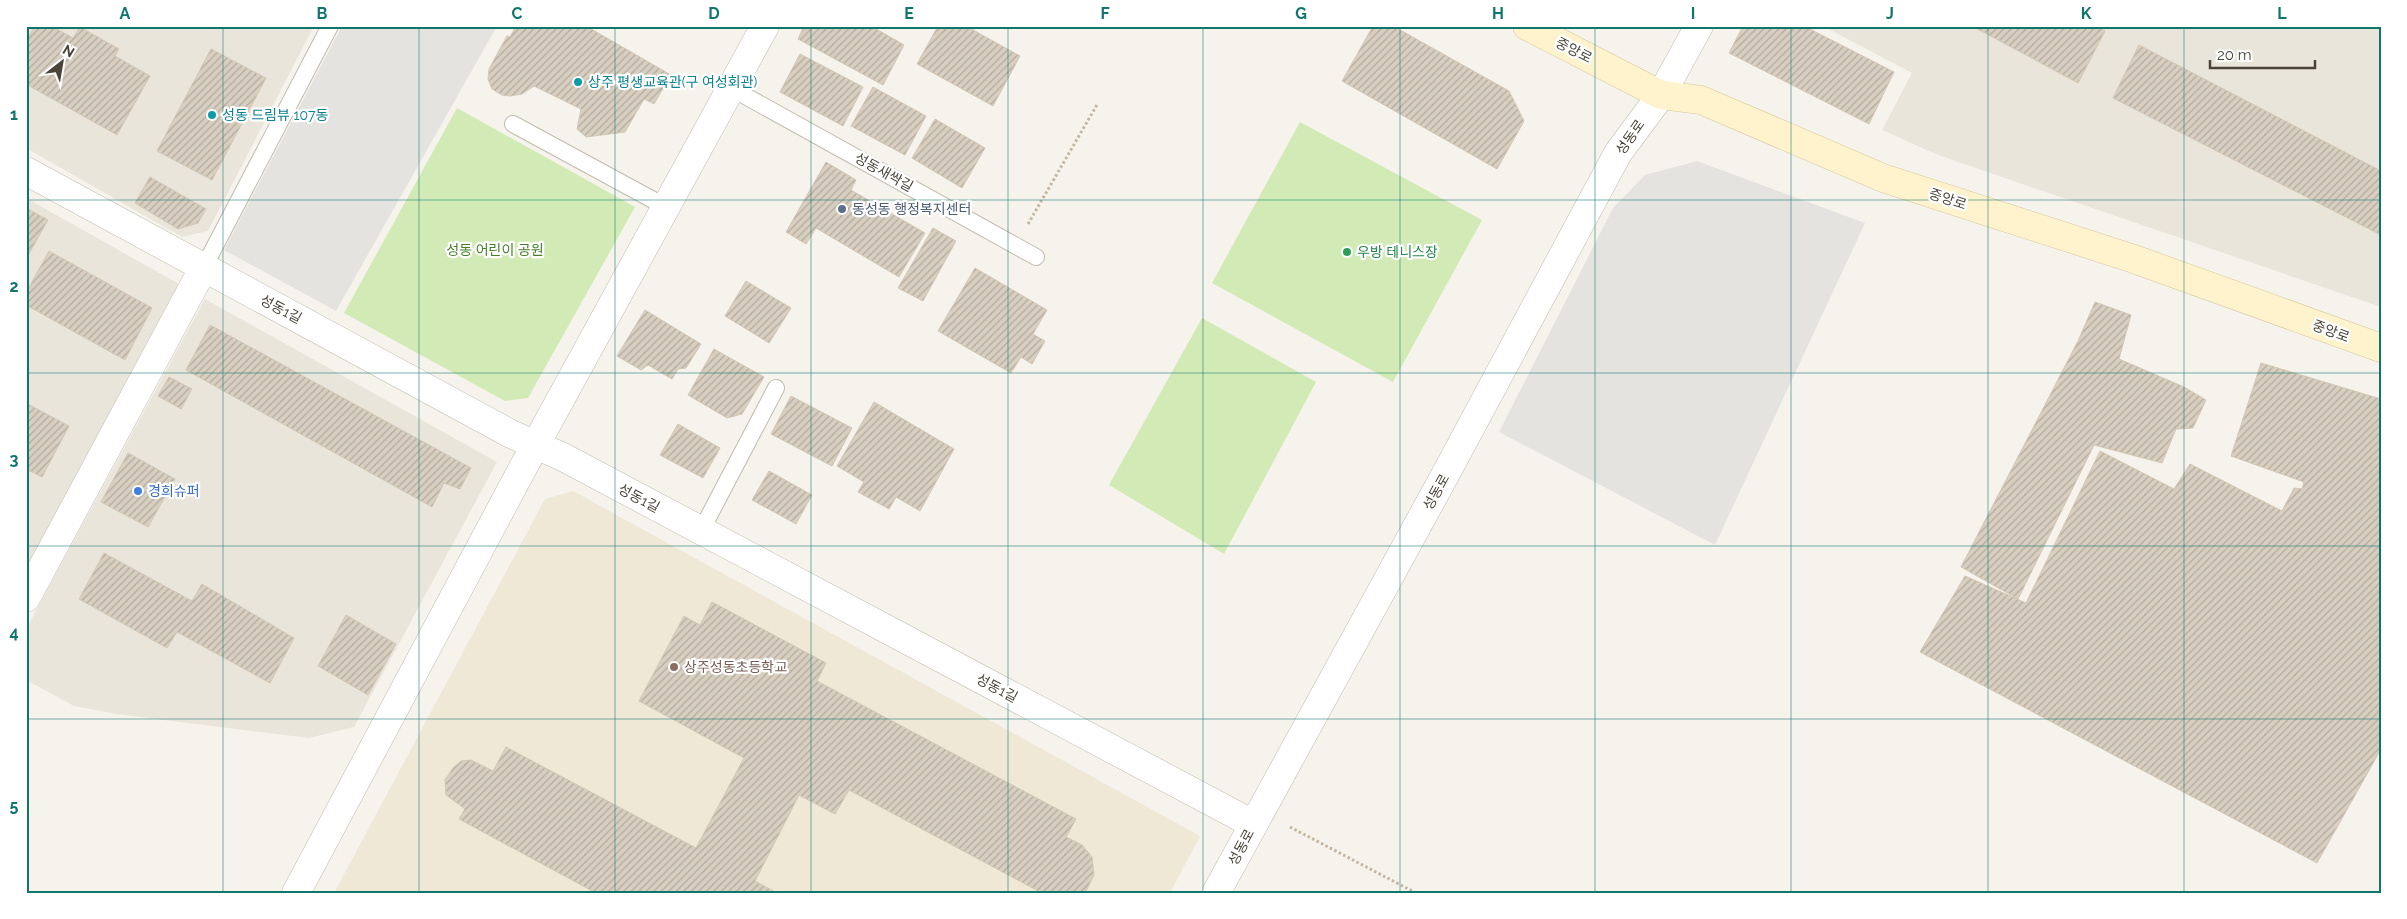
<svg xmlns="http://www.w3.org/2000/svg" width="2407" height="919" font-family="Raleway,'Noto Sans KR',sans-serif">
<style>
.residential{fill:#eae5da}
.education{fill:#efe8d6}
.park{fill:#d2eab5}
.parking{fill:#e5e3e0}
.building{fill:url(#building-hatch);stroke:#d3c7b4}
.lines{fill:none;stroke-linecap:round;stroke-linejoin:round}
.service-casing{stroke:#c2bbae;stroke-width:18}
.minor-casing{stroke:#c2bbae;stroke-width:29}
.tertiary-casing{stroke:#c2bbae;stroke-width:29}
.secondary-casing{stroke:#d6c79b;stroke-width:29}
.path{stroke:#c4b79f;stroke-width:3;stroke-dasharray:2.5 2.5;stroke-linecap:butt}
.service{stroke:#fff;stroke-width:16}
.minor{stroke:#fff;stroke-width:28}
.tertiary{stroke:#fff;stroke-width:28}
.secondary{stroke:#fff3cd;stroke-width:28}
.grid{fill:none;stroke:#0f766e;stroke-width:1;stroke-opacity:0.55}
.culture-dot{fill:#0f9aa8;stroke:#fff;stroke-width:2}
.service-dot{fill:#5c6f8a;stroke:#fff;stroke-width:2}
.leisure-dot{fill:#2e9e5b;stroke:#fff;stroke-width:2}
.shop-dot{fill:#3f7fe0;stroke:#fff;stroke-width:2}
.education-dot{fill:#8d6e63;stroke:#fff;stroke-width:2}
.labels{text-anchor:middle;stroke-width:4.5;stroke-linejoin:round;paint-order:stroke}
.street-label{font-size:14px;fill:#4b4439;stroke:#fff}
.culture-label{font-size:14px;fill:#0d838f;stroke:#fff;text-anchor:start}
.service-label{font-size:14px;fill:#4e5e75;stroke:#fff;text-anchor:start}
.park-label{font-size:14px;fill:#4a7f2a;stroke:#fff}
.leisure-label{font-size:14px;fill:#27864d;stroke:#fff;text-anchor:start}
.shop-label{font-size:14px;fill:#366cbe;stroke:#fff;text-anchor:start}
.education-label{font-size:14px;fill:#785e54;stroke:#fff;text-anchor:start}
.neatline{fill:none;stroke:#0f766e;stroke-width:2}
.grid-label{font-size:16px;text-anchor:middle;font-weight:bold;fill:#0f766e}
</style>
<defs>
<pattern id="building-hatch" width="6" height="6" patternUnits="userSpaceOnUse" patternTransform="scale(1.25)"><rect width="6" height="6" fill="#d8cfc1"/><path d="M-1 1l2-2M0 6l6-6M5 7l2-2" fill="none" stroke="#b1aa9e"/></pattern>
</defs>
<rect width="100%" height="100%" fill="#f6f3ec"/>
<!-- residential -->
<path class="residential" d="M 26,26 L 314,26 L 208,231 L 182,237 L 26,148 Z
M 1823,26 L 2381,26 L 2381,307 L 1938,155 L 1882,130 L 1912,73 Z
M 26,198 L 179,284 L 26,572 Z
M 205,299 L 497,462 L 354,727 L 309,738 L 117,714 L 74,706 L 26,680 L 26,629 Z"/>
<!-- education -->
<path class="education" d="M 573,491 L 1200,836 L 1170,893 L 334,893 L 545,499 Z"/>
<!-- park -->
<path class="park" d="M 457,108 L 635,207 L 528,398 L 505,401 L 344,313 Z
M 1300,122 L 1482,220 L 1393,382 L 1212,283 Z
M 1202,318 L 1316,382 L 1224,554 L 1109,485 Z"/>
<!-- parking -->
<path class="parking" d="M 342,26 L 497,26 L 336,311 L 224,250 Z
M 1697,161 L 1865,223 L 1715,545 L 1499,432 L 1613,208 L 1645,175 Z"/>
<!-- building -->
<path class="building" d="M 35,26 L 51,26 L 73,38 L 80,27 L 119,49 L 115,56 L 150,76 L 117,135 L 26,84 L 26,41 Z
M 516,26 L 586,26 L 671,75 L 654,104 L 644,99 L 625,132 L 586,137 L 577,129 L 581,109 L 534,86 L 522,94 L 510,96 L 502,95 L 492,89 L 488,79 L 489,69 L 507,36 L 510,37 Z
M 804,26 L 871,26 L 904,45 L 883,85 L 798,39 Z
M 938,26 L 966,26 L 1020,56 L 993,106 L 917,64 Z
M 1373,26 L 1393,26 L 1509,91 L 1524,121 L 1497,169 L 1342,81 Z
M 1743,26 L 1804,26 L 1894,72 L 1869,124 L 1729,53 Z
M 1972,26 L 2095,26 L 2105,31 L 2078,83 Z
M 2139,45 L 2381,171 L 2381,235 L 2113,98 Z
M 211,49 L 266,78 L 212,180 L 157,151 Z
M 800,54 L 863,87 L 843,126 L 780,92 Z
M 873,87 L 926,116 L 905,155 L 851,126 Z
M 935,119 L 985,148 L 962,188 L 912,158 Z
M 826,162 L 856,180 L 851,190 L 925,233 L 899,277 L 816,228 L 806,244 L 786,232 Z
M 150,177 L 206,209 L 198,223 L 178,229 L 135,203 Z
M 26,208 L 48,220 L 26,259 Z
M 933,228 L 956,241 L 923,301 L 898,288 Z
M 49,251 L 152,308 L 125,360 L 26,305 L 26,293 Z
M 975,268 L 1047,310 L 1033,334 L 1045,341 L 1032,364 L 1021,357 L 1011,373 L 938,331 Z
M 746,281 L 791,308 L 769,343 L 725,316 Z
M 2095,302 L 2131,315 L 2119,359 L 2184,387 L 2206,400 L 2193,428 L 2176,429 L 2162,463 L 2094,445 L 2018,599 L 1961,567 L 2078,341 Z
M 645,310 L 701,344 L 686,368 L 678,369 L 672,379 L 648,365 L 641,370 L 617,356 Z
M 210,325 L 471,468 L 460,489 L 444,483 L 432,507 L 186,370 Z
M 714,349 L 764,377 L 742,414 L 727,418 L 688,395 Z
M 2261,363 L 2381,399 L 2381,749 L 2317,863 L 1920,652 L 1965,576 L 2026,603 L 2100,451 L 2174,489 L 2190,464 L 2282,511 L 2294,488 L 2302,489 L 2304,482 L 2231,456 Z
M 169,377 L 192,389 L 181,409 L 158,396 Z
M 791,396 L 852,428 L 832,466 L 771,434 Z
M 874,402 L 954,449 L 920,511 L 896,497 L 889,509 L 858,492 L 864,482 L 837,466 Z
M 26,403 L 69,426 L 42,477 L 26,469 Z
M 678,424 L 720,448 L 703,478 L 660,455 Z
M 128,453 L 175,479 L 148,527 L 101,502 Z
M 769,471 L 812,495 L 796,524 L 752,500 Z
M 104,553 L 192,601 L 202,584 L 294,638 L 270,683 L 177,632 L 167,648 L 79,599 Z
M 712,602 L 826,663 L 817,681 L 1076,819 L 1066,837 L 1082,845 L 1092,857 L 1094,875 L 1085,893 L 1042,893 L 849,790 L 835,814 L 799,795 L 755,881 L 777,893 L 596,893 L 459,819 L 465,809 L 446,795 L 445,780 L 453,768 L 461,761 L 471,760 L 493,771 L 506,747 L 696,848 L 744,758 L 639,701 L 684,616 L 700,625 Z
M 346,615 L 396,644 L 368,695 L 318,666 Z"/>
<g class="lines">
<defs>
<path id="service" d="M 731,88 L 1036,257
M 513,124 L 666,207
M 204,267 L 330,26
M 701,531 L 776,388"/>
<path id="minor" d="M 26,598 L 204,267
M 296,893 L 518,477 L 765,26"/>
<path id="tertiary" d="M 26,171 L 511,434 L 563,457 L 1253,824
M 1216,893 L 1444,477 L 1618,153 L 1661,95 L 1699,26"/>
<path id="secondary" d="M 1527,26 L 1661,95 L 1701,100 L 1883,178 L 2134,259 L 2381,348"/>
</defs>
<!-- service casing -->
<use href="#service" class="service-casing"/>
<!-- minor casing -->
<use href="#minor" class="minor-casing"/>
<!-- tertiary casing -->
<use href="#tertiary" class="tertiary-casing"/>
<!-- secondary casing -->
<use href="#secondary" class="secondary-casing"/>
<!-- path -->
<path class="path" d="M 1028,224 L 1098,103
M 1290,827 L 1416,893"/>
<!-- service -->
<use href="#service" class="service"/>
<!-- minor -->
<use href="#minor" class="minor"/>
<!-- tertiary -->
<use href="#tertiary" class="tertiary"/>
<!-- secondary -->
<use href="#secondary" class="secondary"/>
</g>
<!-- grid -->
<path class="grid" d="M 223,26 L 223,893M 419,26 L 419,893M 615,26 L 615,893M 811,26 L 811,893M 1008,26 L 1008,893M 1203,26 L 1203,893M 1400,26 L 1400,893M 1595,26 L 1595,893M 1791,26 L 1791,893M 1988,26 L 1988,893M 2184,26 L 2184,893M 26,200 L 2381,200M 26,373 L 2381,373M 26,546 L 2381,546M 26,719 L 2381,719"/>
<!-- markers -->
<g class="culture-dot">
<circle cx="578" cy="82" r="5"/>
<circle cx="212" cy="115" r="5"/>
</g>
<circle class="service-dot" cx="842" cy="209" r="5"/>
<circle class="leisure-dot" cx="1347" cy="252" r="5"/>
<circle class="shop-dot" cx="138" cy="491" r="5"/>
<circle class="education-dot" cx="674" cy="667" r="5"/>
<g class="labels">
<!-- street labels -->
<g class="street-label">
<text transform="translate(1574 50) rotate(27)" y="5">중앙로</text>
<text transform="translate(1630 137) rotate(-55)" y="5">성동로</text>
<text transform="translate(884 172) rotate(29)" y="5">성동새싹길</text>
<text transform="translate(1948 199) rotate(18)" y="5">중앙로</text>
<text transform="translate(281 309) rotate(28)" y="5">성동1길</text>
<text transform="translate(2331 331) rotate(20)" y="5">중앙로</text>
<text transform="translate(1436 492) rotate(-61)" y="5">성동로</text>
<text transform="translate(639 498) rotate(28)" y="5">성동1길</text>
<text transform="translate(997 688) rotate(28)" y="5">성동1길</text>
<text transform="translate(1241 847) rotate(-62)" y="5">성동로</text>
</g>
<!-- culture labels -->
<g class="culture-label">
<text x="588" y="87">상주 평생교육관(구 여성회관)</text>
<text x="222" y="120">성동 드림뷰 107동</text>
</g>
<!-- service labels -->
<g class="service-label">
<text x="852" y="214">동성동 행정복지센터</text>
</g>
<!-- park labels -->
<g class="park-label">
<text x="495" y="255">성동 어린이 공원</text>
</g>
<!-- leisure labels -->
<g class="leisure-label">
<text x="1357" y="257">우방 테니스장</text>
</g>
<!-- shop labels -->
<g class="shop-label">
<text x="148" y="496">경희슈퍼</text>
</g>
<!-- education labels -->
<g class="education-label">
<text x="684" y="672">상주성동초등학교</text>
</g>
</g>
<!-- border -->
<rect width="2407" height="919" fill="none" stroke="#ffffff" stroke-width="55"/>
<!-- north arrow -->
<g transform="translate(62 62) rotate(31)" stroke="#ffffff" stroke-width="4" paint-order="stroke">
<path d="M0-4L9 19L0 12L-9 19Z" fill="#4b4439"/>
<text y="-8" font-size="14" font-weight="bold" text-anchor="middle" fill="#4b4439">N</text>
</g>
<!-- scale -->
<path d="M2210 60v8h105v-8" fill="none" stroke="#4b4439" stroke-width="2.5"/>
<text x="2217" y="60" font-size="15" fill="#4b4439" stroke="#ffffff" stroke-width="4" paint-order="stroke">20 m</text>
<rect x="28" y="28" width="2352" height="864" class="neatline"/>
<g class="grid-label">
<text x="125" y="19">A</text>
<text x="322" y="19">B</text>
<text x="517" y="19">C</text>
<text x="714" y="19">D</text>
<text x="909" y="19">E</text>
<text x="1105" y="19">F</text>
<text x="1301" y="19">G</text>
<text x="1498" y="19">H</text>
<text x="1693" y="19">I</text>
<text x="1890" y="19">J</text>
<text x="2086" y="19">K</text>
<text x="2282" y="19">L</text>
<text x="14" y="120">1</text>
<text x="14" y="292">2</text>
<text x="14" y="465">3</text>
<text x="14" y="638">4</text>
<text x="14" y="811">5</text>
</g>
</svg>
